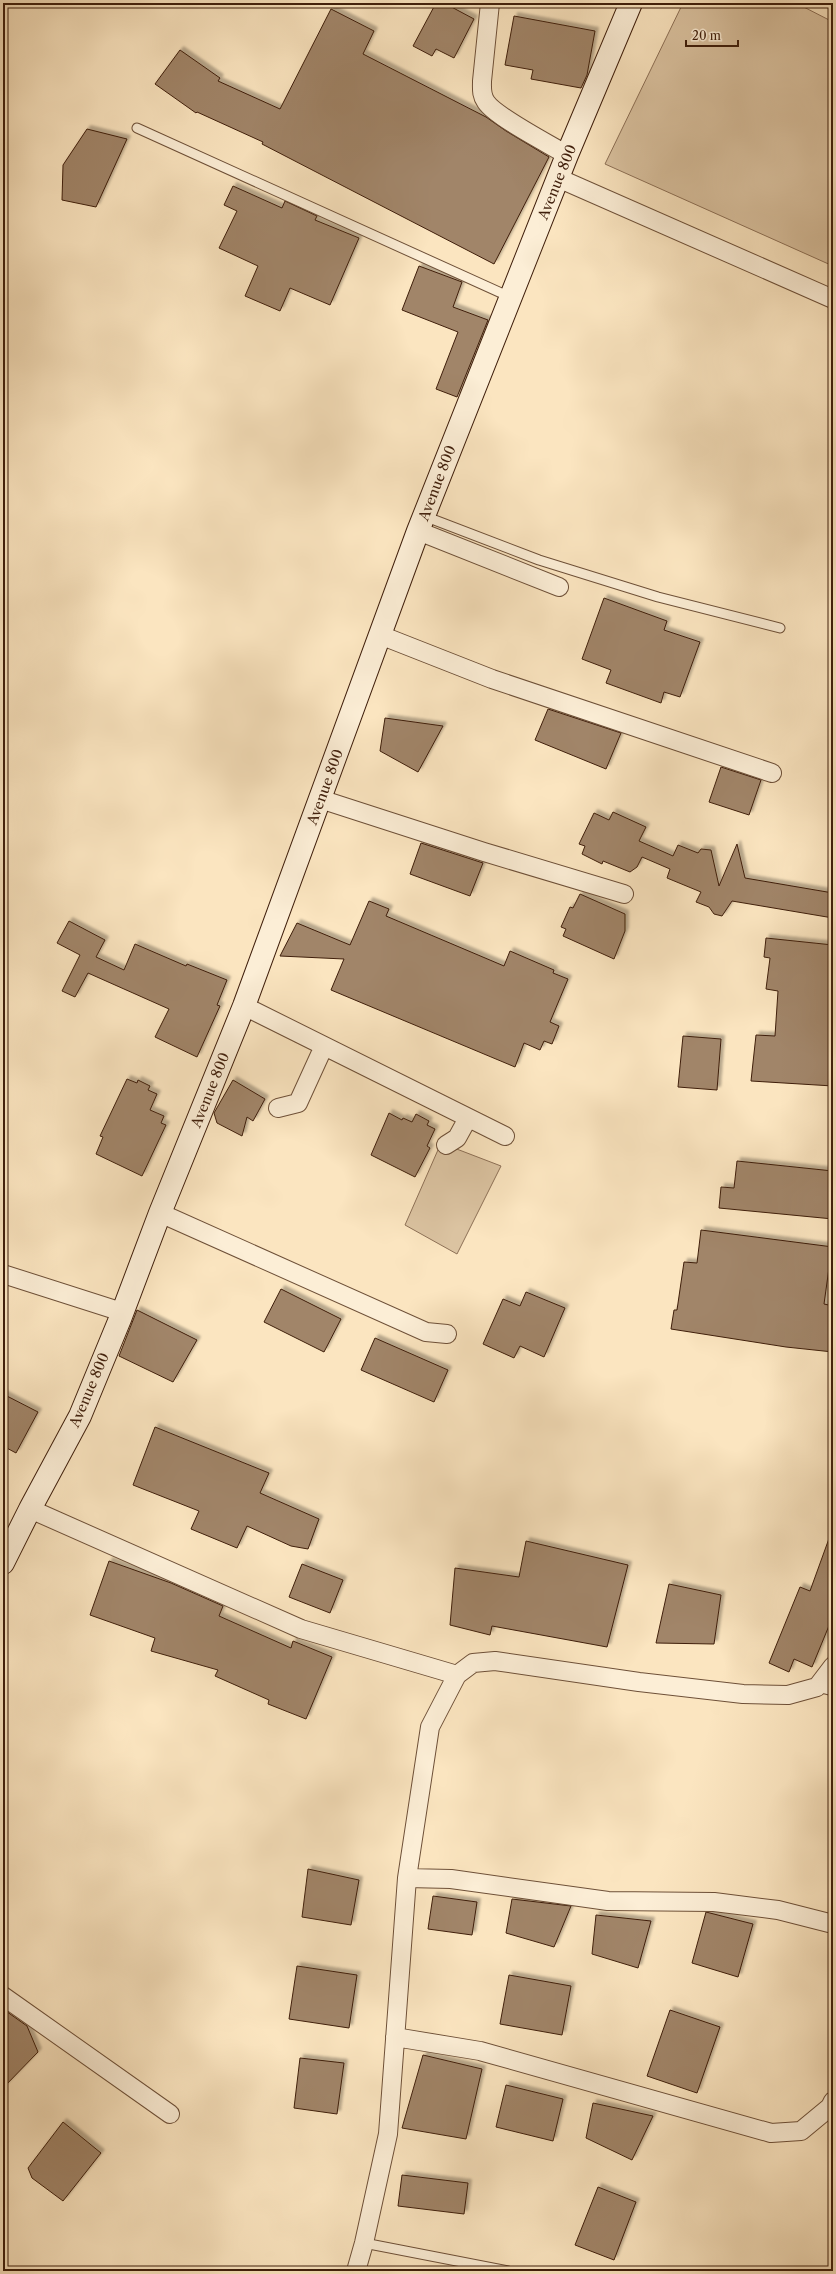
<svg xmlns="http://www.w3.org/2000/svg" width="836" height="2274" font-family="'Libre Caslon Text',serif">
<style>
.green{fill:#dbc3a1;stroke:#8d7056}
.building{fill:#a18569;stroke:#3f1e0b;filter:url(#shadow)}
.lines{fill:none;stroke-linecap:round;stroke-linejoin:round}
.service-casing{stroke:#6e5038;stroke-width:11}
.minor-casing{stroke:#6e5038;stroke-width:20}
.secondary-casing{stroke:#3f1e0b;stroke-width:24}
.service{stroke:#fceed6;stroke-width:9}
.minor{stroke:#fceed6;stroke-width:18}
.secondary{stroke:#fceed6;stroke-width:22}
.labels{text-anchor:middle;stroke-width:4;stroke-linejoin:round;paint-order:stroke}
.street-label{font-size:14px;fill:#3f1e0b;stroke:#fceed6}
</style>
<defs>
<filter id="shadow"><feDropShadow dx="3.5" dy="-3.5" stdDeviation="1" flood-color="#0004"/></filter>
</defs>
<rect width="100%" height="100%" fill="#fbe5c0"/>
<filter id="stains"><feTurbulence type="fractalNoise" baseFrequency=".005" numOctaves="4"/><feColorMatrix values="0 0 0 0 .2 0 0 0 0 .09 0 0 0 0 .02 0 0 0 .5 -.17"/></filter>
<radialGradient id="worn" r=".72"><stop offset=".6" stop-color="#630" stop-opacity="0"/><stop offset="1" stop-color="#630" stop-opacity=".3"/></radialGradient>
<!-- green -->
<path class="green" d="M 683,3 L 796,3 L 833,22 L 833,266 L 605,164 Z
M 441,1143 L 501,1166 L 457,1254 L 405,1225 Z"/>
<!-- building -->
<path class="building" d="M 436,3 L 444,3 L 474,19 L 454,58 L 436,49 L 432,56 L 413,46 Z
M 331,9 L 374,31 L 363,54 L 486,117 L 506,131 L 549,157 L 494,264 L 262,144 L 263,142 L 197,112 L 196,113 L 155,84 L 180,50 L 220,78 L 218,81 L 280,109 Z
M 514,16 L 595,31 L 587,75 L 581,88 L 531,79 L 533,70 L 505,65 Z
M 87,129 L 127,139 L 96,207 L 62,200 L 63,165 Z
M 233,186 L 282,208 L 285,201 L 317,216 L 315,220 L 359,238 L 330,305 L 290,288 L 280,311 L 245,296 L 258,266 L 219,248 L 237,211 L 224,205 Z
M 419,266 L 462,282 L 453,307 L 488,320 L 457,397 L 436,389 L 458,332 L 402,310 Z
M 604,598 L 667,621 L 664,630 L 700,642 L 680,697 L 664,692 L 661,703 L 606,683 L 611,670 L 582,659 Z
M 548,709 L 621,733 L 606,769 L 535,740 Z
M 385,718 L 443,726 L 418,772 L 380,751 Z
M 721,767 L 761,780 L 749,815 L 709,802 Z
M 613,812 L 646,827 L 639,841 L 673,856 L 678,845 L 698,853 L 701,849 L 711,850 L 719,886 L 737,844 L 745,878 L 833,893 L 833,918 L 732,901 L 722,916 L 714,914 L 709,907 L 696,902 L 701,892 L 667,878 L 670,869 L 642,857 L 637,867 L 630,872 L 603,861 L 602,864 L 582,854 L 585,846 L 579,844 L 594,813 L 609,820 Z
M 421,843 L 483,863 L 470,896 L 410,874 Z
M 580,894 L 625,914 L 625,931 L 614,959 L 563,936 L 566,929 L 561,927 L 570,907 L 573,908 Z
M 369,901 L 389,909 L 386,916 L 504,966 L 510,951 L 554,970 L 553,973 L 568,979 L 550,1022 L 559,1026 L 552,1044 L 544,1041 L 540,1050 L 524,1043 L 515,1067 L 331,990 L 344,959 L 280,956 L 297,923 L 350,945 Z
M 69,921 L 105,940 L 96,957 L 124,970 L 135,944 L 186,966 L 187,964 L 227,980 L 217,1005 L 220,1006 L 197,1057 L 155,1037 L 169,1009 L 88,973 L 75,997 L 62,991 L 80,955 L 57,943 Z
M 766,938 L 833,945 L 833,1086 L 751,1081 L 756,1035 L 775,1036 L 778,991 L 766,989 L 770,958 L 764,957 Z
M 683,1036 L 721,1039 L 717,1090 L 678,1087 Z
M 127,1079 L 137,1083 L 138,1080 L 150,1086 L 148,1090 L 157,1094 L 150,1110 L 164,1116 L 161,1123 L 166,1125 L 142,1176 L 96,1154 L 103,1137 L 100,1136 Z
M 233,1080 L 265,1099 L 253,1121 L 247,1117 L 242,1136 L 217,1123 L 214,1113 Z
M 389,1113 L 402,1120 L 403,1118 L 412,1122 L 416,1114 L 429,1121 L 427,1125 L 435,1129 L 427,1146 L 430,1148 L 415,1177 L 371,1155 Z
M 737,1161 L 833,1171 L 833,1219 L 719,1208 L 721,1187 L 734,1188 Z
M 701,1230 L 833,1247 L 833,1269 L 829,1268 L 824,1304 L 833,1306 L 833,1352 L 786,1347 L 671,1329 L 674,1310 L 677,1310 L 684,1262 L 697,1263 Z
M 281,1289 L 341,1319 L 324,1352 L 264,1322 Z
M 526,1292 L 565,1308 L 544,1357 L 520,1346 L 514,1358 L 483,1344 L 503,1299 L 520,1306 Z
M 137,1310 L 197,1340 L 173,1382 L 119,1356 Z
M 375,1338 L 448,1370 L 434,1402 L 361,1370 Z
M 3,1394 L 38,1412 L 16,1453 L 3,1446 Z
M 155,1427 L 269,1473 L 260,1493 L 319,1519 L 308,1549 L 291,1546 L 247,1526 L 237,1548 L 191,1529 L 199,1511 L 133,1485 Z
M 831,1533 L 833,1533 L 833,1616 L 812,1667 L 794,1659 L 789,1672 L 769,1663 L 800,1587 L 810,1591 Z
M 526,1541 L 628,1565 L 607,1647 L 492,1626 L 490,1635 L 450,1625 L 455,1568 L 519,1577 Z
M 109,1561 L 171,1583 L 223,1606 L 219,1616 L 291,1648 L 293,1641 L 332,1657 L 306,1719 L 268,1704 L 269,1700 L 215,1676 L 218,1670 L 151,1651 L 155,1638 L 90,1615 Z
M 302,1564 L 343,1580 L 330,1613 L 289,1597 Z
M 669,1584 L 721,1595 L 714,1644 L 656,1643 Z
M 308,1869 L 359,1880 L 351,1925 L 302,1917 Z
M 433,1896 L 477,1902 L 472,1935 L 428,1929 Z
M 512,1899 L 571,1906 L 554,1947 L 506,1933 Z
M 706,1912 L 753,1924 L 738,1977 L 692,1963 Z
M 596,1915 L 651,1921 L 638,1968 L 592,1954 Z
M 297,1966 L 357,1975 L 349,2028 L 289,2019 Z
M 509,1975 L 571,1986 L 562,2035 L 500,2024 Z
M 3,2009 L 27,2026 L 38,2052 L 3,2088 Z
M 670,2010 L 720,2027 L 697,2093 L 647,2076 Z
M 423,2055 L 482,2069 L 466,2139 L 402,2128 Z
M 300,2058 L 344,2063 L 337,2114 L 294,2108 Z
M 506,2085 L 563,2099 L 553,2141 L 496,2127 Z
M 593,2103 L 653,2116 L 632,2160 L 586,2138 Z
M 63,2122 L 101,2153 L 63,2201 L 32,2178 L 28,2168 Z
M 402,2175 L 468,2183 L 464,2214 L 398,2206 Z
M 598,2187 L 636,2202 L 614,2260 L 575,2245 Z"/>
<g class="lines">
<defs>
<path id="service" d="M 137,128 L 510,297
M 424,516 L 539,560 L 658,597 L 780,628
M 817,1687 L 833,1691
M 364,2243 L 508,2271"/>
<path id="minor" d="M 490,3 L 482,81 C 482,89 481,95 486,102 C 496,117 549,144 567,155
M 558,178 L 833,299
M 418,531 L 559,587
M 380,635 L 492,679 L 772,773
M 320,799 L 484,852 L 624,894
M 244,1006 L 505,1136
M 278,1108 L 298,1103 L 324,1046
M 446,1145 L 457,1138 L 468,1118
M 160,1213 L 426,1332 L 447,1334
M 3,1274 L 122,1312
M 30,1509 L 301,1629 L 457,1675
M 407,1878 L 451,1879 L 608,1901 L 714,1902 L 778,1910 L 833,1924
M 3,1996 L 170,2114
M 395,2037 L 480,2051 L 771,2133 L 801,2131 L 830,2107 L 833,2101
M 356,2271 L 364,2243 L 388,2134 L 407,1878 L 430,1727 L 457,1675 L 473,1663 L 495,1661 L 639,1682 L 743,1694 L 788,1695 L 817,1687 L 833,1666"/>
<path id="secondary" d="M 3,1563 L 30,1509 L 80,1416 L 120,1319 L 160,1213 L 244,1006 L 418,531 L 567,155 L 631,3"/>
</defs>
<!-- service casing -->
<use href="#service" class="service-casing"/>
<!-- minor casing -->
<use href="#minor" class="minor-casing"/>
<!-- secondary casing -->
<use href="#secondary" class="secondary-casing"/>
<!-- service -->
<use href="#service" class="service"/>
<!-- minor -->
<use href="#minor" class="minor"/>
<!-- secondary -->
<use href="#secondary" class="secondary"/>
</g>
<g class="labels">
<!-- street labels -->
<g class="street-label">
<text transform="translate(557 182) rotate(-68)" y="5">Avenue 800</text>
<text transform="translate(437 483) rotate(-69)" y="5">Avenue 800</text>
<text transform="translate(325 787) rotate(-70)" y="5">Avenue 800</text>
<text transform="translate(210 1090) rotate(-68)" y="5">Avenue 800</text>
<text transform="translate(89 1390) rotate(-67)" y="5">Avenue 800</text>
</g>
</g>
<!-- margin -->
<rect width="836" height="2274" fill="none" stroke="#fbe5c0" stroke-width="16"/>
<rect x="4" y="4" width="828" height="2266" fill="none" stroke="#3f1e0b" stroke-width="2"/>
<rect x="8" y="8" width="820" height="2258" fill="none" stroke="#3f1e0b"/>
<!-- scale -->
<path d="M686 40v6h52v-6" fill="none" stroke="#3f1e0b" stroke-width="2"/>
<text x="692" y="40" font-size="12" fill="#3f1e0b" stroke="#fceed6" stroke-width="3" paint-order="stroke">20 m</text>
<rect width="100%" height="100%" filter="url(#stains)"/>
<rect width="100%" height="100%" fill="url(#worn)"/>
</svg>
